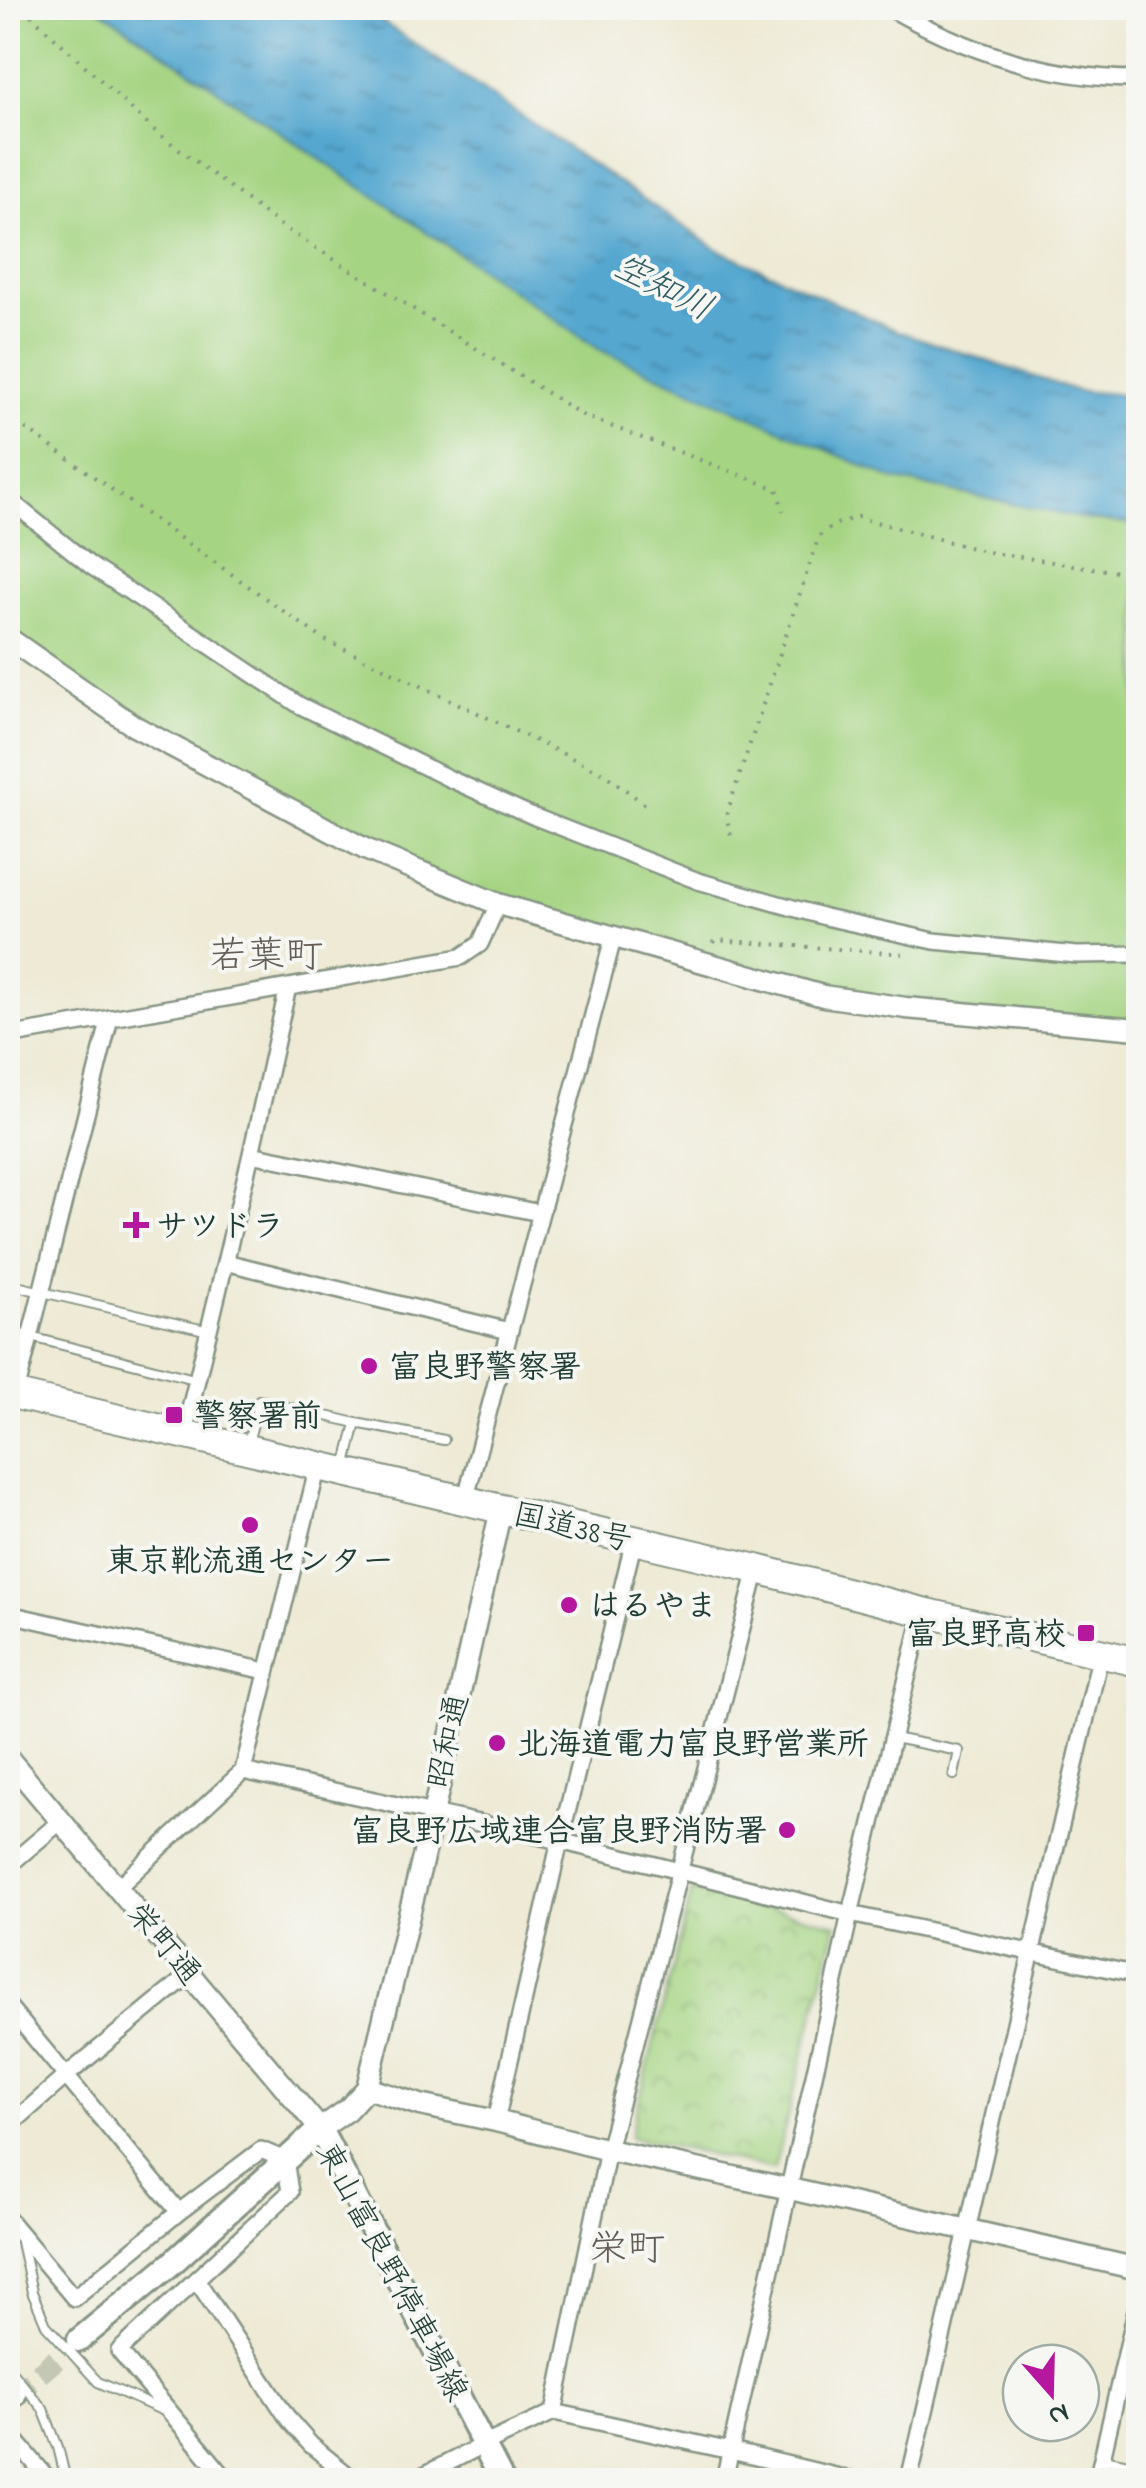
<svg xmlns="http://www.w3.org/2000/svg" width="1146" height="2488" font-family="'Indie Flower','Klee One',sans-serif">
<style>
.grass{fill:#a5d482;stroke:#62885b;stroke-width:2.5}
.park{fill:url(#park-crowns);stroke:#62885b;stroke-width:2.5}
.water{fill:url(#water-ripples);stroke:#3a7282;stroke-width:2.5}
.lines{fill:none;stroke-linecap:round;stroke-linejoin:round}
.secondary-tunnel{stroke:#c5c7b5;stroke-width:22;stroke-dasharray:22 11;stroke-linecap:butt}
.service-casing{stroke:#869484;stroke-width:12}
.minor-casing{stroke:#869484;stroke-width:20}
.tertiary-casing{stroke:#869484;stroke-width:25}
.secondary-casing{stroke:#869484;stroke-width:28}
.trunk-casing{stroke:#869484;stroke-width:32}
.path{stroke:#869484;stroke-width:4;stroke-dasharray:2.5 8;stroke-linecap:butt}
.service{stroke:#fff;stroke-width:8}
.minor{stroke:#fff;stroke-width:15}
.tertiary{stroke:#fff;stroke-width:20}
.secondary{stroke:#fff;stroke-width:22}
.trunk{stroke:#fff;stroke-width:28}
.poi-dot{fill:#b5179e;stroke:#f6f6f2;stroke-width:4}
.labels{text-anchor:middle;stroke-width:8;stroke-linejoin:round;paint-order:stroke}
.poi-label{font-size:32px;font-weight:bold;fill:#1f3d34;stroke:#f6f6f2;text-anchor:start}
.street-label{font-size:32px;fill:#1f3d34;stroke:#f6f6f2}
.water-label{font-size:35px;font-style:italic;fill:#2f5d63;stroke:#f6f6f2}
.quarter-label{font-size:38px;fill:#645e57;stroke:#f6f6f2}
</style>
<defs>
<pattern id="park-crowns" width="20" height="18" patternUnits="userSpaceOnUse" patternTransform="scale(2.5)"><rect width="20" height="18" fill="#a5d482"/><path d="M2 6a3 3 0 1 1 6 0M12 15a3 3 0 1 1 6 0" fill="none" stroke="#86ad6b"/></pattern>
<pattern id="water-ripples" width="26" height="14" patternUnits="userSpaceOnUse" patternTransform="scale(2.5)"><rect width="26" height="14" fill="#55a7d0"/><path d="M2 4q2-2 4 0t4 0M15 11q2-2 4 0t4 0" fill="none" stroke="#4689aa"/></pattern>
</defs>
<rect width="100%" height="100%" fill="#f6f6f2"/>
<filter id="ink" filterUnits="userSpaceOnUse"><feTurbulence type="fractalNoise" baseFrequency=".01" numOctaves="2"/><feDisplacementMap in="SourceGraphic" scale="20" xChannelSelector="R" yChannelSelector="G"/><feConvolveMatrix kernelMatrix="1 2 1 2 8 2 1 2 1" color-interpolation-filters="sRGB"/></filter>
<filter id="wash" filterUnits="userSpaceOnUse"><feTurbulence type="fractalNoise" baseFrequency=".0048" numOctaves="4" result="noise"/><feDisplacementMap in="SourceGraphic" scale="40" xChannelSelector="R" yChannelSelector="G"/><feGaussianBlur stdDeviation="2.25" result="paint"/><feColorMatrix in="noise" values="0 0 0 0 0 0 0 0 0 0 0 0 0 0 0 0 0 1.4 0 .05"/><feComposite in="paint" operator="in"/></filter>
<g filter="url(#wash)">
<rect width="100%" height="100%" fill="#eeead5"/>
<!-- grass -->
<path class="grass" d="M 8,8 L 119,8 L 1138,516 L 1138,1029 L 906,1008 L 498,904 L 134,726 L 8,638 Z"/>
<!-- park -->
<path class="park" d="M 692,1890 L 837,1924 L 774,2169 L 630,2137 Z"/>
<!-- water -->
<path class="water" d="M 98,8 L 362,8 L 717,249 L 897,331 L 1077,391 L 1138,396 L 1138,524 L 1090,520 L 893,479 L 600,350 Z"/>
</g>
<g filter="url(#ink)">
<g class="lines">
<!-- secondary-tunnel -->
<path class="secondary-tunnel" d="M 14,2395 L 79,2340"/>
<defs>
<path id="service" d="M 8,1284 L 209,1331
M 8,1331 L 198,1380
M 356,1423 L 444,1440
M 248,1443 L 259,1400 L 356,1423 L 345,1468
M 894,1738 L 959,1751 L 954,1775
M 21,2242 L 32,2292 L 46,2325 L 98,2382 L 164,2411
M 8,2367 L 43,2409 L 58,2447 L 66,2480
M 1104,2459 L 1138,2466"/>
<path id="minor" d="M 890,8 C 967,52 1050,79 1138,79
M 8,499 L 91,566 L 299,705 L 450,779 L 535,817 L 698,881 L 825,917 L 934,941 L 1077,955 L 1138,954
M 8,1036 L 461,957 L 480,944 L 498,904
M 251,1154 L 540,1213
M 225,1262 L 509,1331
M 15,1397 L 110,1018
M 184,1434 L 251,1154 L 288,987
M 465,1501 L 614,935
M 8,1616 L 13,1615 L 266,1671
M 243,1771 L 560,1841 L 850,1914 L 1138,1975
M 8,1866 L 61,1821
M 118,1887 L 243,1771 L 318,1466
M 8,2006 L 179,2212
M 496,2121 L 560,1841 L 634,1540
M 8,2127 L 67,2075 L 190,1974
M 8,2219 L 74,2298 L 179,2212 L 261,2150 L 285,2160 L 290,2192 L 119,2351 L 227,2480
M 196,2279 L 289,2420 L 311,2445 L 354,2480
M 554,2412 L 731,2451 L 852,2480
M 8,2441 L 12,2436 L 49,2480
M 414,2480 L 485,2444 L 554,2412 L 608,2150 L 757,1569
M 724,2480 L 850,1914 L 923,1612
M 909,2480 L 1101,1653
M 1097,2480 L 1138,2302"/>
<path id="tertiary" d="M 8,638 L 134,726 L 365,849 L 498,904 L 823,996 L 906,1008 L 1138,1029
M 8,1758 L 320,2129 L 347,2110 L 367,2088 L 426,1845 L 501,1509
M 367,2088 L 420,2105 L 496,2121 L 608,2150 L 790,2189 L 1138,2269"/>
<path id="secondary" d="M 79,2340 L 172,2263 L 320,2129 L 502,2480
M 8,2400 L 14,2395"/>
<path id="trunk" d="M 8,1393 L 757,1569 L 923,1612 L 1138,1662"/>
</defs>
<!-- service casing -->
<use href="#service" class="service-casing"/>
<!-- minor casing -->
<use href="#minor" class="minor-casing"/>
<!-- tertiary casing -->
<use href="#tertiary" class="tertiary-casing"/>
<!-- secondary casing -->
<use href="#secondary" class="secondary-casing"/>
<!-- trunk casing -->
<use href="#trunk" class="trunk-casing"/>
<!-- path -->
<path class="path" d="M 23,8 L 154,130 L 284,228 L 584,416 L 777,489 L 783,511
M 8,416 L 323,639 L 603,773 L 650,808
M 731,835 L 726,816 L 819,536 L 836,524 L 857,517 L 987,552 L 1138,575
M 714,943 L 715,940 L 906,954"/>
<!-- service -->
<use href="#service" class="service"/>
<!-- minor -->
<use href="#minor" class="minor"/>
<!-- tertiary -->
<use href="#tertiary" class="tertiary"/>
<!-- secondary -->
<use href="#secondary" class="secondary"/>
<!-- trunk -->
<use href="#trunk" class="trunk"/>
</g>
</g>
<!-- markers -->
<g class="poi-dot">
<path d="M131 1210h10v10h10v10h-10v10h-10v-10h-10v-10h10z"/>
<circle cx="369" cy="1366" r="10"/>
<rect x="164" y="1405" width="20" height="20" rx="5"/>
<circle cx="250" cy="1525" r="10"/>
<circle cx="569" cy="1605" r="10"/>
<rect x="1076" y="1623" width="20" height="20" rx="5"/>
<circle cx="497" cy="1743" r="10"/>
<circle cx="787" cy="1830" r="10"/>
</g>
<g class="labels">
<!-- poi labels -->
<g class="poi-label">
<text x="156" y="1236">サツドラ</text>
<text x="389" y="1377">富良野警察署</text>
<text x="194" y="1426">警察署前</text>
<text x="250" y="1571" text-anchor="middle">東京靴流通センター</text>
<text x="589" y="1616">はるやま</text>
<text x="1066" y="1644" text-anchor="end">富良野高校</text>
<text x="517" y="1754">北海道電力富良野営業所</text>
<text x="767" y="1841" text-anchor="end">富良野広域連合富良野消防署</text>
</g>
<!-- street labels -->
<g class="street-label">
<text transform="translate(573 1526) rotate(13)" y="11">国道38号</text>
<text transform="translate(447 1741) rotate(-78)" y="11">昭和通</text>
<text transform="translate(165 1943) rotate(50)" y="11">栄町通</text>
<text transform="translate(393 2271) rotate(62)" y="11">東山富良野停車場線</text>
</g>
<!-- water labels -->
<g class="water-label">
<text transform="translate(664 286) rotate(27)" y="12">空知川</text>
</g>
<!-- quarter labels -->
<g class="quarter-label">
<text x="266" y="967">若葉町</text>
<text x="627" y="2260">栄町</text>
</g>
</g>
<!-- margin -->
<rect width="1146" height="2488" fill="none" stroke="#f6f6f2" stroke-width="40"/>
<!-- north arrow -->
<g transform="translate(1051 2393) rotate(160)"><circle r="48" fill="#f6f6f2" stroke="#a0aca6" stroke-width="2.5"/>
<path d="M0-8L18 38L0 25L-18 38Z" fill="#b5179e"/>
<text y="-15" font-size="28" font-weight="bold" text-anchor="middle" fill="#1f3d34">N</text>
</g>
</svg>
